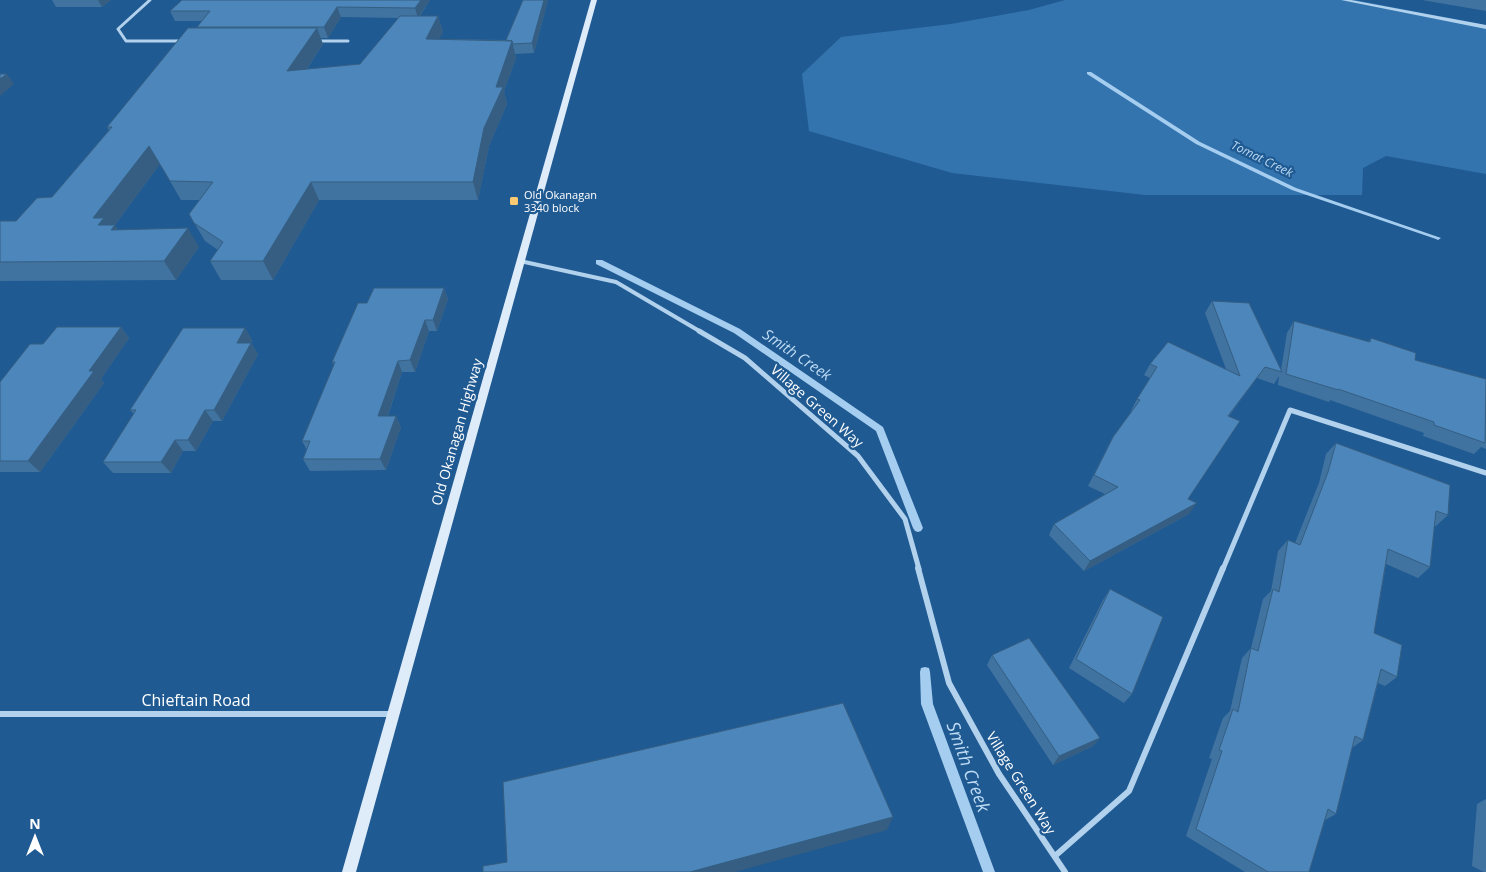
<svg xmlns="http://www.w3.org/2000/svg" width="1486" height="872" font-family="'Open Sans',sans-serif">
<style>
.green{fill:#3374af}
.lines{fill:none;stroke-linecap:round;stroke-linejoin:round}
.stream{fill:#a5cdef;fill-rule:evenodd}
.minor-far3{stroke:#b1d1ed;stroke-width:3}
.minor-far2{stroke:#b1d1ed;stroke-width:4}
.minor-far1{stroke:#b1d1ed;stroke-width:5}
.minor{stroke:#b1d1ed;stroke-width:6}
.tertiary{fill:#b1d1ed;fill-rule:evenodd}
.secondary{fill:#deecfa;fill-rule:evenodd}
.wall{fill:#4173a0;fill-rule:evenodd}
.shaded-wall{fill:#355e82}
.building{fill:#4c86ba;stroke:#355e82}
.poi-dot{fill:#fbc972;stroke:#205a92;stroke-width:2}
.labels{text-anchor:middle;stroke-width:4.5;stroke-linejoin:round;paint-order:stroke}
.far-poi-label{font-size:11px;fill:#fff;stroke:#205a92;text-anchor:start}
.far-water-label{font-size:12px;font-style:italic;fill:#bddbf4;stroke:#205a92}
.street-label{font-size:14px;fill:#fff;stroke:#205a92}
.water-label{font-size:15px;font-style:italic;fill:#bddbf4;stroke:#205a92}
.near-street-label{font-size:16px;fill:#fff;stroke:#205a92}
.near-water-label{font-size:18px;font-style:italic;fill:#bddbf4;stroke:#205a92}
</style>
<rect width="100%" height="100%" fill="#205a92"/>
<!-- green -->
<path class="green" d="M 1065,0 L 1355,0 L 1486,25 L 1486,174 L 1386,156 L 1363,168 L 1362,195 L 1145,195 L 952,173 L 809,131 L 802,74 L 841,37 L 951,24 L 1029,10 Z"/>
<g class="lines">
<!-- stream -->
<path class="stream" d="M 1087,72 L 1091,72 L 1200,142 L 1296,188 L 1441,238 L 1438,240 L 1436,239 L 1292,190 L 1196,144 L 1087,74 Z
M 596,260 L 602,260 L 740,329 L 883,427 L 923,528 L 921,531 L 918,532 L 915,531 L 913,528 L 876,431 L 734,333 L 596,264 Z
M 925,667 L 929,668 L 930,672 L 933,704 L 995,872 L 983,872 L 921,704 L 920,672 L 921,668 Z"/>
<!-- minor-far3 -->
<path class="minor-far3" d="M 150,0 L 118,29 L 126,41 L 183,41
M 317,41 L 348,41"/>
<!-- minor-far2 -->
<path class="minor-far2" d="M 520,261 L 616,282 L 701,332"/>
<!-- minor-far1 -->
<path class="minor-far1" d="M 699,331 L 745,358 L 858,456 L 905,519 L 919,569
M 1223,569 L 1290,410 L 1486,473"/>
<!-- minor -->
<path class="minor" d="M 918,568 L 949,683 L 999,774 L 1065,872
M 0,714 L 392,714
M 1055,856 L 1129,791 L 1223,568"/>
<!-- tertiary -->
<path class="tertiary" d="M 1341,0 L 1351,0 L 1486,25 L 1486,29 Z"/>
<!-- secondary -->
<path class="secondary" d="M 591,0 L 597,0 L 356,872 L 342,872 Z"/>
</g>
<!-- wall -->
<path class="wall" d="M 52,0 L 111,0 L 102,7 L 56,7 Z
M 430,0 L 420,16 L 438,16 L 443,32 L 439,39 L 506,40 L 548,0 L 534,53 L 515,54 L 516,58 L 504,91 L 507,104 L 489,146 L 478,200 L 319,200 L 273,280 L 221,280 L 210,261 L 218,250 L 205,241 L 189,214 L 200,200 L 181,200 L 160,164 L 115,225 L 118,230 L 199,247 L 176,280 L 0,281 L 0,221 L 16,221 L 52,197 L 109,130 L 107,127 L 197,28 L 202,21 L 175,21 L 170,11 ZM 341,17 L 399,18 L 360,64 L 307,69 L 323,44 L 320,38 L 328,38 Z
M 1422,0 L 1486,0 L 1486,11 Z
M 444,288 L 448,299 L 437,331 L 429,331 L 415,372 L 402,372 L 388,416 L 396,416 L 401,427 L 386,470 L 310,471 L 303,459 L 307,450 L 302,441 L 334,365 L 332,362 L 367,303 Z
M 1212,301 L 1281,370 L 1287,333 L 1294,321 L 1368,342 L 1371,338 L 1415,360 L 1486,386 L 1486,449 L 1481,447 L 1474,454 L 1423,436 L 1424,433 L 1330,400 L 1329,402 L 1278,385 L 1279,376 L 1274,384 L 1257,378 L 1229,416 L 1188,499 L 1189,514 L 1084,571 L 1049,535 L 1054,524 L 1105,494 L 1088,486 L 1113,437 L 1132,411 L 1131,411 L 1137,399 L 1150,378 L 1144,375 L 1150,364 L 1226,369 L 1205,313 Z
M 121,327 L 129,338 L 101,379 L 104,383 L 40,472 L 0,472 L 0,382 Z
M 245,328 L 252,340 L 251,343 L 258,354 L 222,421 L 213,421 L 196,451 L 183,451 L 171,473 L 113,473 L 103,462 L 134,414 L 130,410 Z
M 1336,443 L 1448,515 L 1436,526 L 1434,526 L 1430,567 L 1418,578 L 1386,564 L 1374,633 L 1397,677 L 1385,686 L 1378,683 L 1363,740 L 1352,748 L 1336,814 L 1325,820 L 1309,872 L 1245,872 L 1186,836 L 1212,759 L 1209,758 L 1223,718 L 1230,711 L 1242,658 L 1251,648 L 1263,599 L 1271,591 L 1278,551 L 1288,540 L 1295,543 L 1319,483 L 1326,454 Z
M 1110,589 L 1132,694 L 1124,703 L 1069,668 L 1103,600 Z
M 992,655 L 1100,738 L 1093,746 L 1053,765 L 987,665 Z
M 1486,799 L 1486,872 L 1484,872 L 1472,866 L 1477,804 Z"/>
<!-- shaded-wall -->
<path class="shaded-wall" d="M 98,0 L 111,0 L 102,7 Z
M 421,0 L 430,0 L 418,18 L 415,8 Z
M 544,0 L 548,0 L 534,53 L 532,43 Z
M 337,7 L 341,17 L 328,38 L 324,27 Z
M 438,16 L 443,32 L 431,56 L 426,39 Z
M 317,28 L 323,44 L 294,88 L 287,71 Z
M 512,41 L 516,58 L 504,91 L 507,104 L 489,146 L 478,200 L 473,182 L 484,128 L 496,87 Z
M 7,74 L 14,84 L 0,96 L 0,79 Z
M 149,146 L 160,164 L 115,225 L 127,244 L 110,244 L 93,218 Z
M 311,182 L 319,200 L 273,280 L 263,261 Z
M 188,228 L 199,247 L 176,280 L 164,261 Z
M 444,288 L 448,299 L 437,331 L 433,320 Z
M 425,320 L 429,331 L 415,372 L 410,360 Z
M 121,327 L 129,338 L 101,379 L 104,383 L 40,472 L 28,461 L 89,371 Z
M 245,328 L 252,340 L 244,354 L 237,343 Z
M 251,343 L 258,354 L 222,421 L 214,410 Z
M 398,361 L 402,372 L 384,427 L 378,416 Z
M 205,410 L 213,421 L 196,451 L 188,440 Z
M 396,416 L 401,427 L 386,470 L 380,459 Z
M 175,440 L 183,451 L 171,473 L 161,462 Z
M 1197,503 L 1189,514 L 1084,571 L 1090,561 Z
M 1100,738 L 1093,746 L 1053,765 L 1059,756 Z
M 893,817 L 887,830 L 735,872 L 690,872 Z"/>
<!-- building -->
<path class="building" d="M 182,0 L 421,0 L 415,8 L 337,7 L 324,27 L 197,27 L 210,11 L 170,11 Z
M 523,0 L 544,0 L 532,43 L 513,44 L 512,41 L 506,40 Z
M 400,16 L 438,16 L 426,39 L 512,41 L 496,87 L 503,87 L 484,128 L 473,182 L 311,182 L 263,261 L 210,261 L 223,242 L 194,223 L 189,214 L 213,182 L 170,181 L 149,146 L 93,218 L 104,218 L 98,225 L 115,225 L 111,230 L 188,228 L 164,261 L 0,262 L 0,221 L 16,221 L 37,198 L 52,197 L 112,127 L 107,127 L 188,28 L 317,28 L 287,71 L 360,64 Z
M 0,74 L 7,74 L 0,79 Z
M 374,288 L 444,288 L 433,320 L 425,320 L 410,360 L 398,361 L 378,416 L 396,416 L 380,459 L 303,459 L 310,441 L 302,441 L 335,362 L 332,362 L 358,303 L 367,303 Z
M 1212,301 L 1249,303 L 1282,372 L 1265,367 L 1228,416 L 1240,421 L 1188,499 L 1197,503 L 1090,561 L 1054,524 L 1118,487 L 1094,475 L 1113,437 L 1140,400 L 1137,399 L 1157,367 L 1150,364 L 1168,342 L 1240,376 Z
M 1294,321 L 1370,342 L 1371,338 L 1416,353 L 1415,360 L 1486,379 L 1485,443 L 1434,425 L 1434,422 L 1338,389 L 1338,390 L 1286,374 Z
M 57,327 L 121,327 L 89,371 L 94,371 L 28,461 L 0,461 L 0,382 L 30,344 L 43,344 Z
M 183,328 L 245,328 L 237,343 L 251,343 L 214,410 L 205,410 L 188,440 L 175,440 L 161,462 L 103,462 L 136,410 L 130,410 Z
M 1336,443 L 1450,485 L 1448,515 L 1436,511 L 1430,567 L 1388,549 L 1374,633 L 1402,645 L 1397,677 L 1381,669 L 1363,740 L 1355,736 L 1336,814 L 1328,809 L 1309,872 L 1268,872 L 1196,829 L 1222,751 L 1219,750 L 1233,709 L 1238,712 L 1251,648 L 1258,651 L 1273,589 L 1279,592 L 1288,540 L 1300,545 L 1328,472 Z
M 1110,589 L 1163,617 L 1132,694 L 1076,659 Z
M 1029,638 L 1100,738 L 1059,756 L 992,655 Z
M 843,703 L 893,817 L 690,872 L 483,872 L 483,866 L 507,862 L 503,782 Z"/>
<!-- markers -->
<rect class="poi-dot" x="509" y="196" width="10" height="10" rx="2.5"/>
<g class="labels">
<!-- far-poi labels -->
<g class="far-poi-label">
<text x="524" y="199">Old Okanagan<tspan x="524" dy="13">3340 block</tspan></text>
</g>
<!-- far-water labels -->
<g class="far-water-label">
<text transform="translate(1262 159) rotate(26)" y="4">Tomat Creek</text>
</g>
<!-- street labels -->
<g class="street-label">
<text transform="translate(817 406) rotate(41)" y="5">Village Green Way</text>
<text transform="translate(457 432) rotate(-74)" y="5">Old Okanagan Highway</text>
<text transform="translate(1021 783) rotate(58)" y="5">Village Green Way</text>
</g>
<!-- water labels -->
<g class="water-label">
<text transform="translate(797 355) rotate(34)" y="5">Smith Creek</text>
</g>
<!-- near-street labels -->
<g class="near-street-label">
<text x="196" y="706">Chieftain Road</text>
</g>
<!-- near-water labels -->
<g class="near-water-label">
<text transform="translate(968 767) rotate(70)" y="6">Smith Creek</text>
</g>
</g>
<!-- north arrow -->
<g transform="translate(35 837)" stroke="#205a92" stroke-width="4" paint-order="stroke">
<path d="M0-4L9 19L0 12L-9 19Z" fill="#ffffff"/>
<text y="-8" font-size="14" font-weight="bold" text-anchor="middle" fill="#ffffff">N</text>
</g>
</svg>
